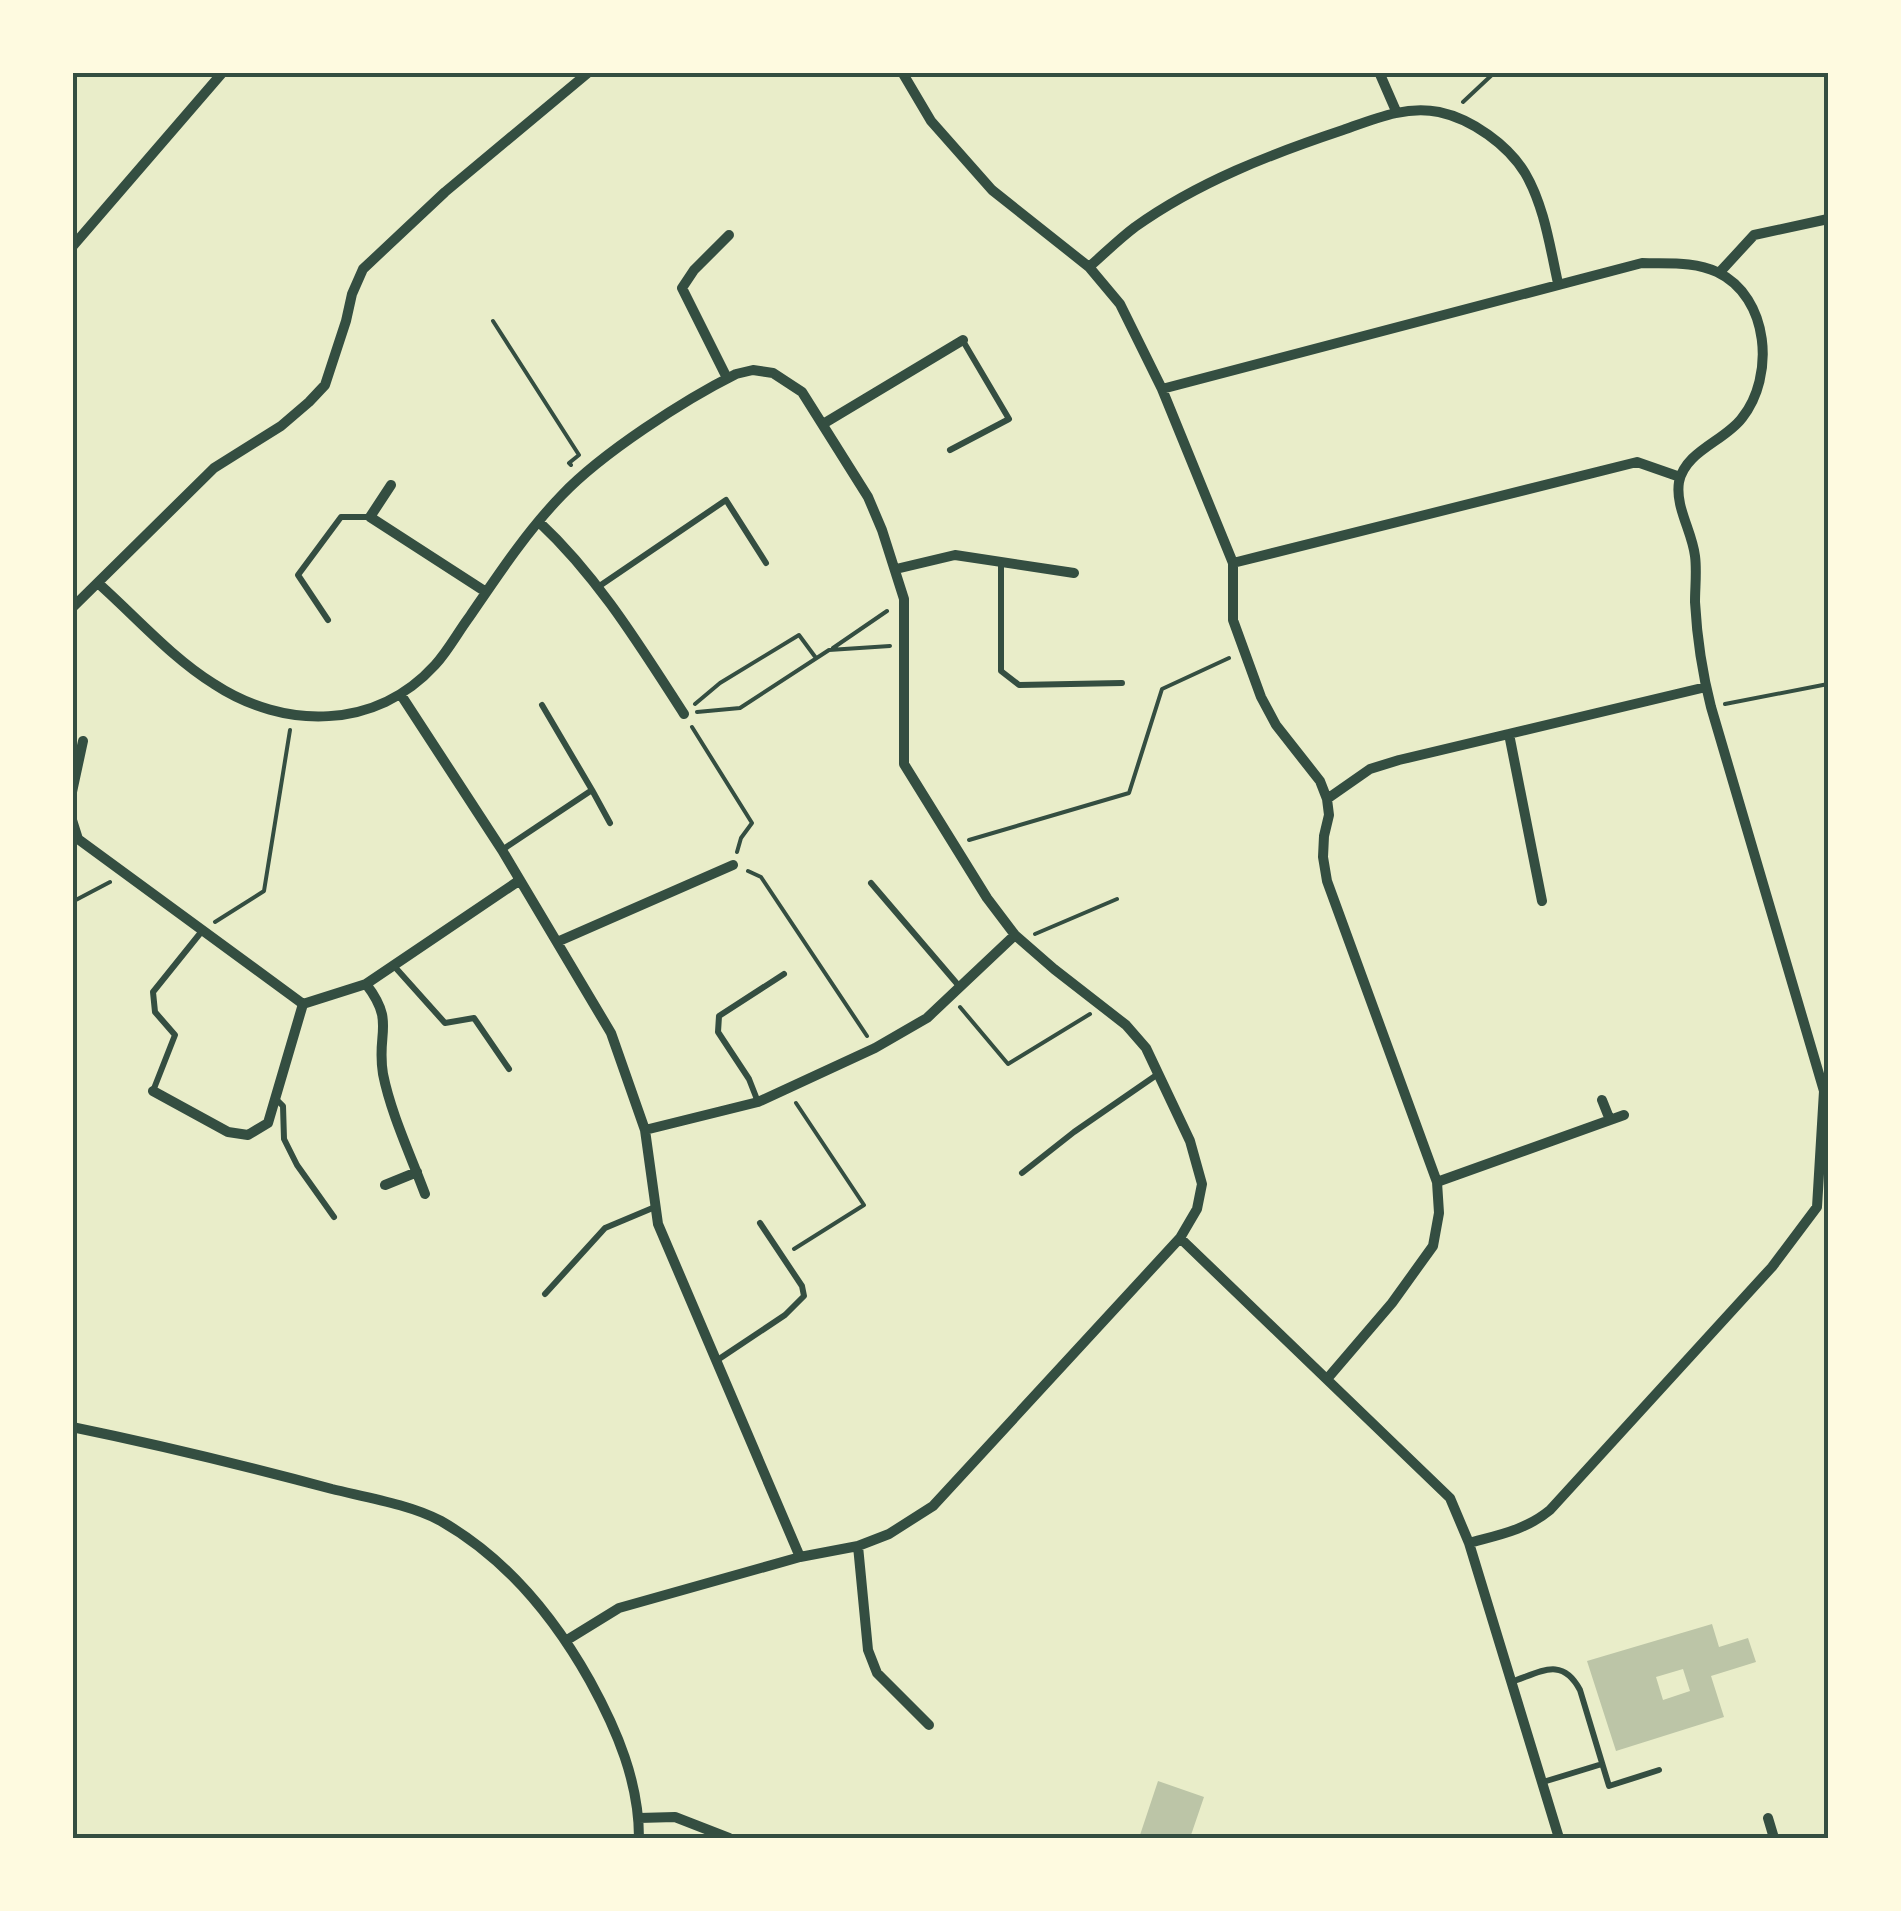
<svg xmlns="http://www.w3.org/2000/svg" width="1901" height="1911" font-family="Lato,sans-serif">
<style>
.building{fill:#bcc5a7;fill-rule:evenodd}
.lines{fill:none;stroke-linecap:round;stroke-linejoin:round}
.path{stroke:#344e41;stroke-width:4}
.service{stroke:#344e41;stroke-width:6}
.minor{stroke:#344e41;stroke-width:10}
.neatline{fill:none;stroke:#344e41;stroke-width:4}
</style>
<rect width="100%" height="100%" fill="#e9edc9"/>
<!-- building -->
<path class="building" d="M 1712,1624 L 1719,1647 L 1748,1638 L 1756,1662 L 1711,1676 L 1724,1717 L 1616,1751 L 1587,1661 ZM 1683,1669 L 1690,1691 L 1663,1700 L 1656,1677 Z
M 1158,1781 L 1204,1797 L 1190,1838 L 1139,1838 Z"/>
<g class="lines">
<!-- path -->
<path class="path" d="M 1463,102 L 1495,72
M 493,321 L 579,455 L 569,463 L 571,465
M 833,648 L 887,611
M 695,704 L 720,683 L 799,635 L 816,658
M 1725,704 L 1828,684
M 697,712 L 740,708 L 829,650 L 890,646
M 692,727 L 752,823 L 741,838 L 737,852
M 969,840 L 1129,793 L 1162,689 L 1229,658
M 748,871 L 761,877 L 867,1036
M 72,902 L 110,882
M 215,922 L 264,891 L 290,730
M 1035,934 L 1117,899
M 960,1007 L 1008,1064 L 1090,1014
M 794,1249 L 864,1205 L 796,1103"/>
<!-- service -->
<path class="service" d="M 950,450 L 1009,419 L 963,341
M 1001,562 L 1001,671 L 1019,685 L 1122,683
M 598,587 L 726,500 L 766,563
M 328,620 L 298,575 L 341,517 L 369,517
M 592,790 L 610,823
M 502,850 L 592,790 L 542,705
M 871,883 L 959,986
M 394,966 L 445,1023 L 474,1018 L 509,1069
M 153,1091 L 175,1035 L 155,1012 L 153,992 L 202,931
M 276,1099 L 283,1106 L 284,1139 L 297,1165 L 334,1217
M 758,1102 L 749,1079 L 718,1032 L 719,1016 L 784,974
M 1022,1173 L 1074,1132 L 1158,1074
M 545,1294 L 605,1228 L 655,1207
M 716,1361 L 785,1315 L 804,1296 L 802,1286 L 760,1223
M 1511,1682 C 1541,1672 1562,1656 1580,1690 L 1609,1786 L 1659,1770
M 1543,1782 L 1602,1764"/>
<!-- minor -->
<path class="minor" d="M 902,72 L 931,121 L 992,190 L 1089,267 L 1120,304 L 1162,389 L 1233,563 L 1233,620 L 1261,697 L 1276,725 L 1320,781 L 1327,799 L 1329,815 L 1324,836 L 1323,857 L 1327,881 L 1437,1182 L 1439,1213 L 1433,1246 L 1392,1303 L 1327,1379
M 1379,72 L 1396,111
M 72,247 L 223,72
M 1089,267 C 1104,254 1119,239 1135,227 C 1198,182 1271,154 1343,130 C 1374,119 1406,105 1439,112 C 1472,119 1508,145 1525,173 C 1544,205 1550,247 1558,283
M 1719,273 L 1754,235 L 1828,219
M 727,378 L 682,288 L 694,270 L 729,235
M 1162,389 L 1642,263 C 1667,264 1694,261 1717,272 C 1770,297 1775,377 1742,418 C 1725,441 1685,451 1679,482 C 1675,507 1692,531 1695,556 C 1697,571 1695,587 1695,602 C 1697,638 1702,672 1711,707 L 1824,1091 L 1817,1207 L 1772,1267 L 1550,1510 C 1526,1530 1498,1535 1469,1543
M 823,424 L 963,340
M 391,485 L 370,517 L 486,592
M 539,522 C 598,577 640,646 684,714
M 1233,563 L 1637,462 L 1680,477
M 896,569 L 955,555 L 1074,573
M 99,584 C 136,617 172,658 214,684 C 284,730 376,730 435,665 C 448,651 458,632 470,616 C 498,575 527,531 562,495 C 602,453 684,400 736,374 L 753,370 L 773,373 L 802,392 L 868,497 L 882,530 L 904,599 L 904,764 L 987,898 L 1015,935 L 1054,969 L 1126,1025 L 1146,1048 L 1190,1141 L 1202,1184 L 1197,1209 L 1180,1238 L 933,1506 L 889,1534 L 858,1546 L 800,1557 L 619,1608 L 567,1640
M 72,608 L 214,468 L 281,426 L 309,402 L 325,385 L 346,321 L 352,294 L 363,269 L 445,192 L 589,72
M 401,695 L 502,850 L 611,1033 L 645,1130 L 658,1224 L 800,1557
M 1509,734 L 1542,901
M 72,792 L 83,741
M 1327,799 L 1370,769 L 1399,760 L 1706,687
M 72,820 L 78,839 L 303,1004 L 366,984 L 520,880
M 557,942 L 733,865
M 366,984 C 396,1023 376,1032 383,1074 C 391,1114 411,1156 425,1194
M 153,1091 L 228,1132 L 248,1135 L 268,1123 L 303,1004
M 1602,1100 L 1610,1120
M 645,1130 L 758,1102 L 875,1048 L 927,1018 L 1015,935
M 1437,1182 L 1624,1115
M 385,1185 L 417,1172
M 1180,1238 L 1450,1498 L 1469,1543 L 1559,1838
M 72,1427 C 160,1445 246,1466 332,1489 C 365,1497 412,1505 441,1521 C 506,1558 554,1617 590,1681 C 617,1730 639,1782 639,1838
M 858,1546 L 868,1650 L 877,1673 L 929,1725
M 639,1818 L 675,1817 L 729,1838
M 1768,1818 L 1774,1838"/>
</g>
<!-- border -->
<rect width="1901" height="1911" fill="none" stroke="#fefae0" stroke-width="150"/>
<rect x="75" y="75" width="1751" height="1761" class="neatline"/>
</svg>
